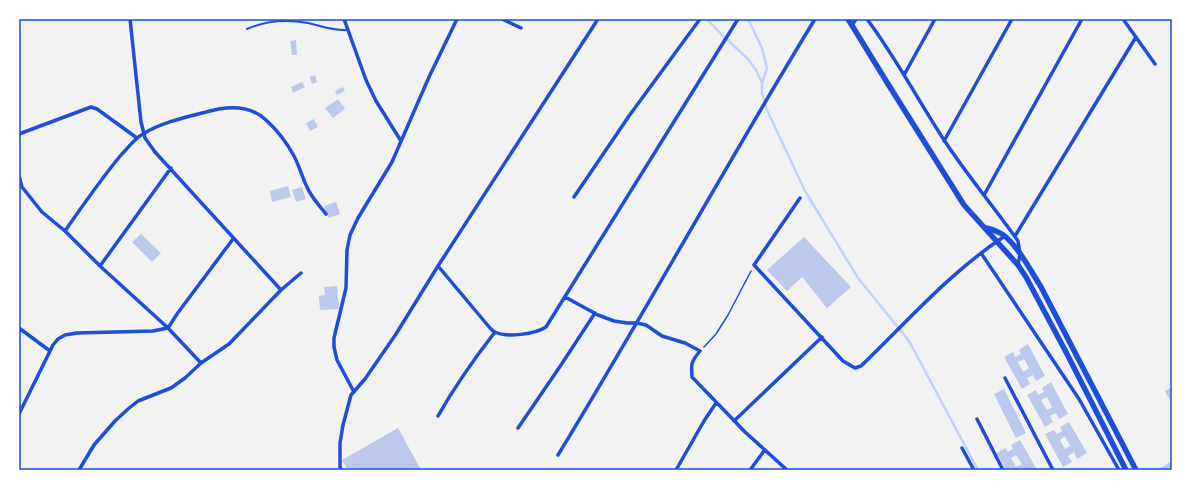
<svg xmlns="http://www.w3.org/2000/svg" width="1191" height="489" font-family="Poppins,sans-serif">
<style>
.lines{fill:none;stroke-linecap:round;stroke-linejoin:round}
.stream{stroke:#bfd3fe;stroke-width:2.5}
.building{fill:#bdc9ec;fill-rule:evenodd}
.path{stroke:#1d4ed8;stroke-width:1.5}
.service{stroke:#1d4ed8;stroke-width:2}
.minor{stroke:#1d4ed8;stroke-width:3.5}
.secondary{stroke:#1d4ed8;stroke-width:5.5}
.neatline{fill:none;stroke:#1d4ed8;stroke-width:1.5}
</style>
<rect width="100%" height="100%" fill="#f2f2f2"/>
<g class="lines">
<!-- stream -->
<path class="stream" d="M 707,19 L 721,34 L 748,59 L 756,70 L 762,83
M 748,19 L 762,48 L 767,68 L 762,83 L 762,93 L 767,110 L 805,191 L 858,278 L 909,341 L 978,470"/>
</g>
<!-- building -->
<path class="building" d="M 296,40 L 297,55 L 292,55 L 290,41 Z
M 315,75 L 317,82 L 312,84 L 310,77 Z
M 302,82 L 305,87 L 293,93 L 291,87 Z
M 343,87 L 345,91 L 337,95 L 335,91 Z
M 338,99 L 345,109 L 333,118 L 325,108 Z
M 314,119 L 318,127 L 310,131 L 306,123 Z
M 288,186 L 291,197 L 272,202 L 270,191 Z
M 302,187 L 306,199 L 296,202 L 292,190 Z
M 336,202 L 340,214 L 328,218 L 324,206 Z
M 141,234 L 161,253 L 152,262 L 132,242 Z
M 804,237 L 851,287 L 827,308 L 802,277 L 787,291 L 767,270 Z
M 337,286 L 339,309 L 320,310 L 319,296 L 325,295 L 324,287 Z
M 1028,344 L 1045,376 L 1036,381 L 1033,375 L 1027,378 L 1030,384 L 1022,389 L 1004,357 L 1013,352 L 1015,357 L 1021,354 L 1019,350 ZM 1024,359 L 1029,368 L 1023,372 L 1018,362 Z
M 1051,382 L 1068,414 L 1059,419 L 1056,413 L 1050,416 L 1053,422 L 1045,427 L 1027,395 L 1036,390 L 1038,395 L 1044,392 L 1042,388 ZM 1047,397 L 1052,407 L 1047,410 L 1041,400 Z
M 1172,387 L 1172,404 L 1165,391 Z
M 1004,389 L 1026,433 L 1016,438 L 994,394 Z
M 1069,422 L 1087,453 L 1077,459 L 1074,452 L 1068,456 L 1072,462 L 1063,467 L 1045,434 L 1054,430 L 1057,434 L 1062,431 L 1060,427 ZM 1065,436 L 1070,446 L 1065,449 L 1060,440 Z
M 398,428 L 421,470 L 348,470 L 342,460 Z
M 1020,440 L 1037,470 L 1006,470 L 997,453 L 1005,448 L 1008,452 L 1013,449 L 1011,445 ZM 1016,455 L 1022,464 L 1016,467 L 1011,458 Z
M 1172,461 L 1172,470 L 1157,470 Z"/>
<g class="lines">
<!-- path -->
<path class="path" d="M 704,347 L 716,334 L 728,315 L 751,271"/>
<!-- service -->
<path class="service" d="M 247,29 C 267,20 286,19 308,23 C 321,26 333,31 347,30"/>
<!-- minor -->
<path class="minor" d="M 130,19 L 141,122 L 145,138 L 155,152 L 281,290
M 344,19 L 366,80 L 376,101 L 401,141
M 502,19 L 521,28
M 867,19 C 896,58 918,100 944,140 C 967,175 994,207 1018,241 L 1020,254 L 1018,265
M 1123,19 L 1155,64
M 852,26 L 856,19
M 904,75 L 935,19
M 19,134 L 91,107 L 97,109 L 137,138
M 944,141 L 1012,19
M 19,176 L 22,187 L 42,212 L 65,231 L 100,266 L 168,328 L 201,363
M 984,195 L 1082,19
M 574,197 L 629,116 L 700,19
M 800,198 L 754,265 L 843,361 L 855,368 L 861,366 C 908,321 950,272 1005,236
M 65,231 C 83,205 101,179 121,155 C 128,148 134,139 143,134 C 160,123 186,117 206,112 C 226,106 249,104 266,120 C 277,130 287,143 294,156 C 299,165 302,177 307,187 C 311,197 319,205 326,214
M 1015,236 L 1136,37
M 981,253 L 1079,399 L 1119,470
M 100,266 L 171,168
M 438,266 L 490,328 C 490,328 494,332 495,332 C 507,338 535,334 546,327 L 738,19
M 565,297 L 598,315 L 614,321 L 627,323 L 637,323 L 646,325 L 662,336 L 685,343 L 700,351 C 691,362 691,363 692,377 L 745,432 L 787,470
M 19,328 L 50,351
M 1005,378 L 1053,470
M 354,392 L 337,360 L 334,347 L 334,338 L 346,288 L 347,250 L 350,235 L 358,218 L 392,162 L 429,77 L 457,19
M 19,414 L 53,345 L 58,339 L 65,335 L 77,333 L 153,331 L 168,328 L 177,314 L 233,239
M 438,416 C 455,386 474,359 495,332
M 977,419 L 1003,470
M 734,421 L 822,337
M 518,428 L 561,365 L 595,313
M 962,448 L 974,470
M 558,455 C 646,311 727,163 815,19
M 79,470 L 94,445 L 115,421 L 128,409 L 138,401 L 171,388 L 185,378 L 201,363 L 229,344 L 281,290 L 301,273
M 341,470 L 340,467 L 340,443 L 343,425 L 351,395 L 365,379 L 396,334 L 438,266 L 598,19
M 676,470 L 704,421 L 716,403
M 750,470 L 764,451"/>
<!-- secondary -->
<path class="secondary" d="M 848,19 L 888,84 L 964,205 L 1018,265 L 1026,277 L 1066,352 L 1126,470
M 986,228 C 990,229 994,230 998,232 C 1014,238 1032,273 1041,287 L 1136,470"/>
</g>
<!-- border -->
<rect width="1191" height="489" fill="none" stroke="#ffffff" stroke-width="40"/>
<rect x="20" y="20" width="1151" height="449" class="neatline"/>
</svg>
